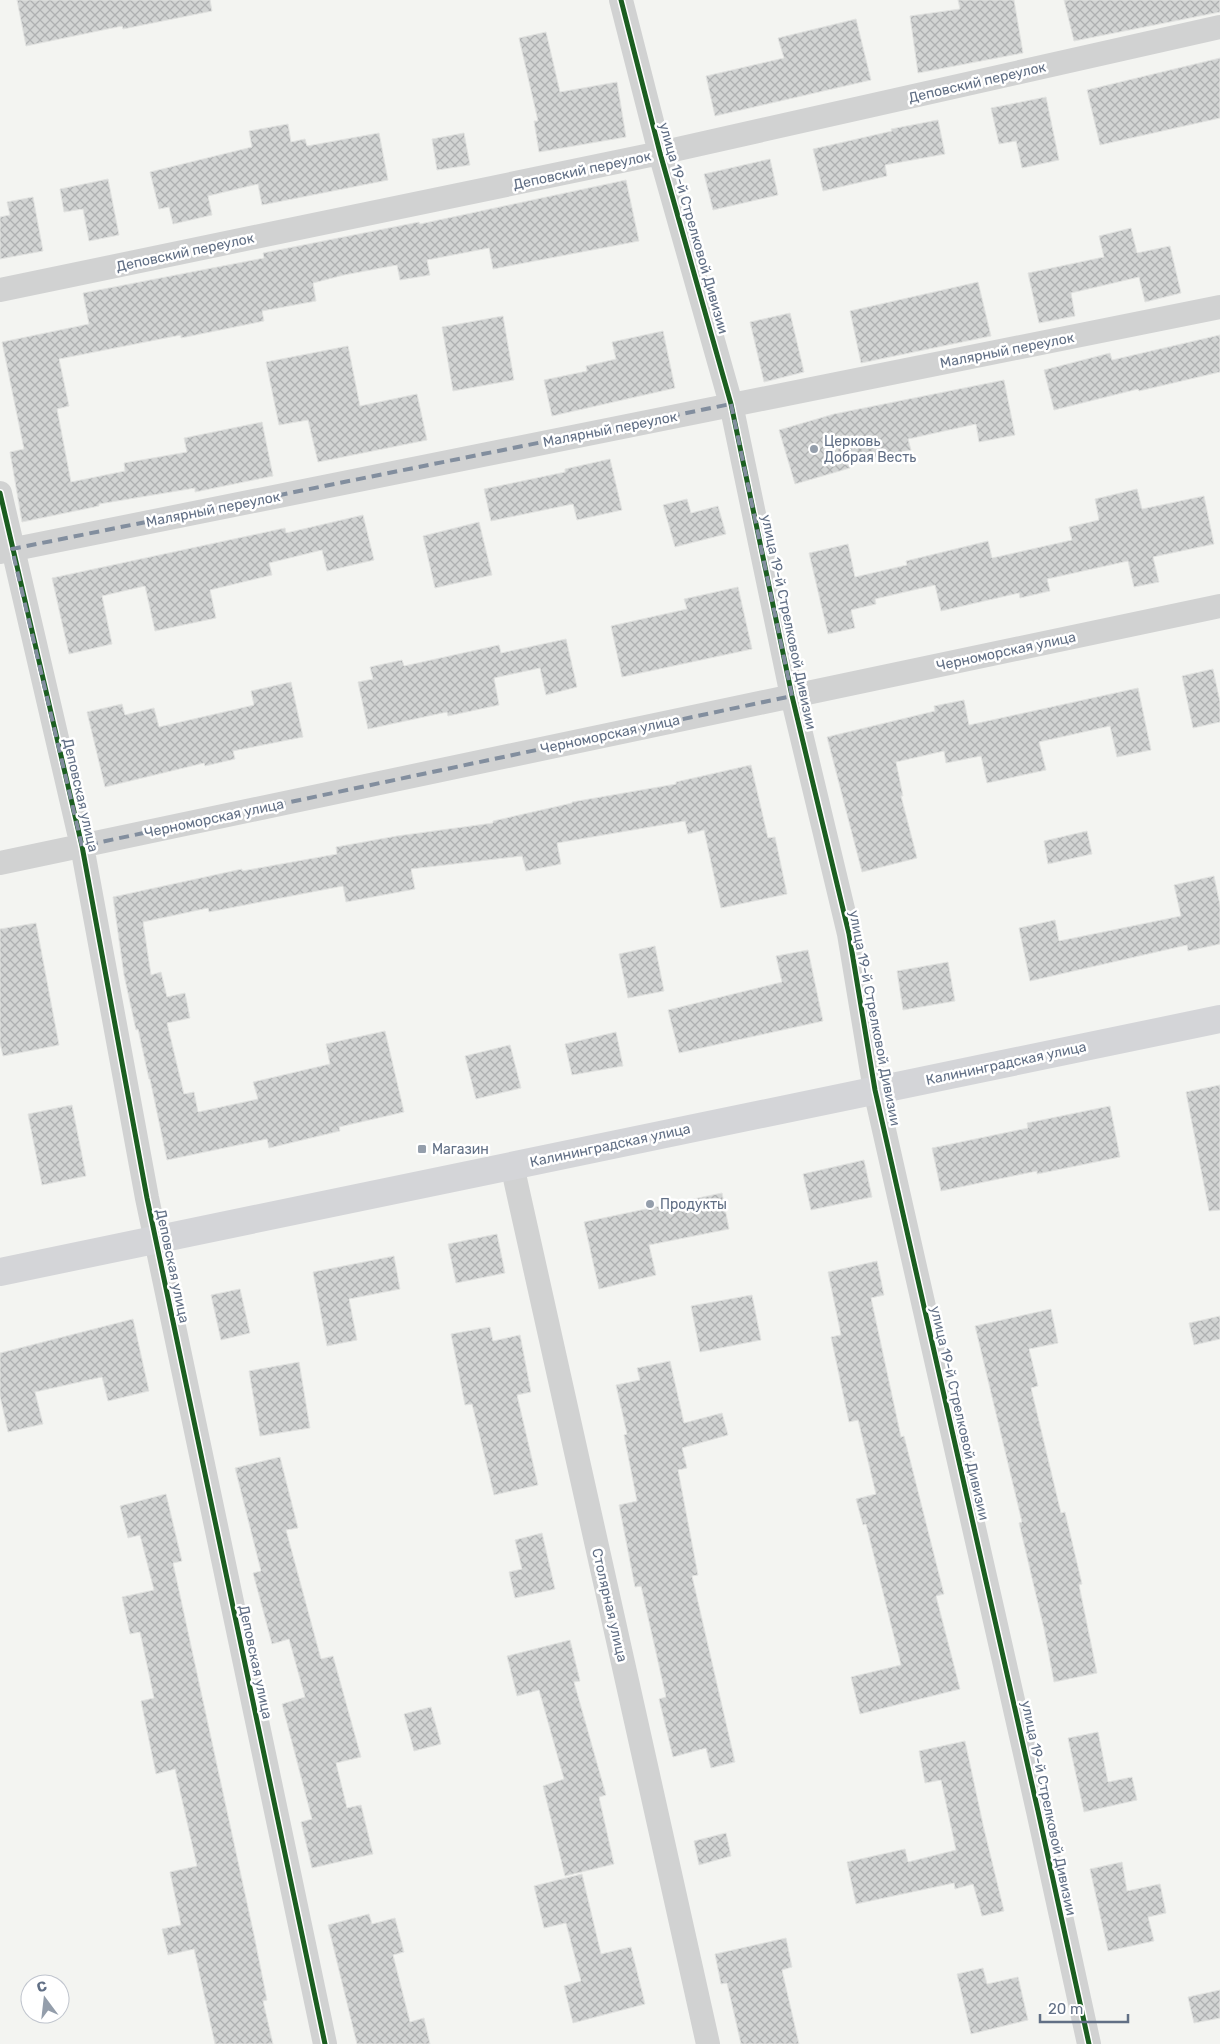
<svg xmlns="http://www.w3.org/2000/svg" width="1220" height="2044" font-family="Rubik,sans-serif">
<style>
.building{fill:url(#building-cross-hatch);stroke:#e2e3e1}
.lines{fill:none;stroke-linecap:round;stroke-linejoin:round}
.minor{stroke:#d1d2d2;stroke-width:24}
.secondary{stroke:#d4d5d8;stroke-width:28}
.cycleway-casing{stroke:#fff;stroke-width:8}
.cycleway{stroke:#1b5e20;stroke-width:5}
.marked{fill:none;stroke:#828e9e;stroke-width:4;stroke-dasharray:10 6;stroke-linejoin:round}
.poi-dot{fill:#949eab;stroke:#fff;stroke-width:2}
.labels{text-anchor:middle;stroke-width:5;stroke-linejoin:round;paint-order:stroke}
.street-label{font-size:14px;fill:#616f85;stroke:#fff}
.poi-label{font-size:14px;fill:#616f85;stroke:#fff;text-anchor:start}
</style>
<defs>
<pattern id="building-cross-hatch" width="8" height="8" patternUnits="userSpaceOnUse" patternTransform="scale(1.25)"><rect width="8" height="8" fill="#d2d4d3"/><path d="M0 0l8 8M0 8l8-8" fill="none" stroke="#aeb0b1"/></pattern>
</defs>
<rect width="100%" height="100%" fill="#f3f4f1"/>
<!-- building -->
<path class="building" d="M 17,0 L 210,0 L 212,11 L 123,29 L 122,26 L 26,46 Z
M 958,0 L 1014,0 L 1023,53 L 918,73 L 910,16 L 960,9 Z
M 1064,0 L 1220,0 L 1220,12 L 1074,41 Z
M 856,19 L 871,80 L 715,116 L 706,76 L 784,58 L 778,38 Z
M 546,32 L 560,92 L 617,82 L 626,137 L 539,152 L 534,121 L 538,121 L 519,38 Z
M 1220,58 L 1220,118 L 1100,145 L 1087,90 Z
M 1046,97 L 1059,160 L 1022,168 L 1016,141 L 999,144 L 991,108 Z
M 938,120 L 945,154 L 885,165 L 887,176 L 823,191 L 813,149 L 892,131 L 891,129 Z
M 288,124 L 291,142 L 305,139 L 307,146 L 379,133 L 388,180 L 262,205 L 258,184 L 208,196 L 212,215 L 173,224 L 169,207 L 159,209 L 150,172 L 252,147 L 249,131 Z
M 464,133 L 470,165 L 437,170 L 432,139 Z
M 770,159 L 778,195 L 713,210 L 704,174 Z
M 108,179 L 119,235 L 89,241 L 83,209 L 64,212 L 60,189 Z
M 626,180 L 639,241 L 493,269 L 489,248 L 427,260 L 430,275 L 400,280 L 397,265 L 344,275 L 313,283 L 316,301 L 262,311 L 264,321 L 181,338 L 181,335 L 59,359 L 69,406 L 57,409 L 71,482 L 125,471 L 124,463 L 187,452 L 184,438 L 262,422 L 273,476 L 195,492 L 195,488 L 99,504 L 99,506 L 22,522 L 10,452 L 24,449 L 2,342 L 89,324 L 83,293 L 264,258 L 263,253 L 419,222 L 420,224 Z
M 33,197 L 43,251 L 0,259 L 0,217 L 10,215 L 7,202 Z
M 1131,228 L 1137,253 L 1170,246 L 1181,293 L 1145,302 L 1139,277 L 1071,293 L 1075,316 L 1039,323 L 1028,273 L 1104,257 L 1099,236 Z
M 978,282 L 991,336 L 861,363 L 850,311 Z
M 790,313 L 804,372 L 764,382 L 750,322 Z
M 503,316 L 514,380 L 453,391 L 442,327 Z
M 663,331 L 675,388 L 552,416 L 544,380 L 587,371 L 586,366 L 616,359 L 612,342 Z
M 1220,335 L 1220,372 L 1139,391 L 1138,389 L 1054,410 L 1044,370 L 1110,353 L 1112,360 Z
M 348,346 L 360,406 L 417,394 L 427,440 L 318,462 L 308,420 L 279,425 L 266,362 Z
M 1004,380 L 1015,435 L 979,442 L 976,424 L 908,439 L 911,450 L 849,464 L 850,468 L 795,484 L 779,430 L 834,414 Z
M 610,459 L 622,510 L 577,520 L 573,504 L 491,521 L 484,489 L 565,472 L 565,469 Z
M 1137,489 L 1142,509 L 1204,496 L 1214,544 L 1153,557 L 1159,582 L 1134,587 L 1128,561 L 1047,579 L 1050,591 L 1020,598 L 1019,593 L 941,611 L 935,585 L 875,599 L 876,604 L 851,610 L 855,628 L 828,634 L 809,553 L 848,544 L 855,577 L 907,565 L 906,561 L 988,541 L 992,558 L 1072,540 L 1069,527 L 1099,520 L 1095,499 Z
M 687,499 L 691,513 L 718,506 L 726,534 L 675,547 L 663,505 Z
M 363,515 L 374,560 L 327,571 L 322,550 L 269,563 L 272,575 L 210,590 L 216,618 L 155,631 L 145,586 L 102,596 L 112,644 L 69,654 L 52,578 L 285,528 L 286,533 Z
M 479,522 L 492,575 L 435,588 L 423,536 Z
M 738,587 L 752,649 L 622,677 L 611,626 L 687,609 L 684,599 Z
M 566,639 L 577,687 L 546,695 L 540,668 L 494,678 L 499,705 L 448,716 L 447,712 L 368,729 L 358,682 L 373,679 L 370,667 L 402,660 L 404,666 L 499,645 L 501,653 Z
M 1213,669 L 1220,702 L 1220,722 L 1193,728 L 1182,676 Z
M 291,682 L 303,737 L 233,751 L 235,759 L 205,766 L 204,763 L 105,787 L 87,712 L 122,704 L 125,715 L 154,708 L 159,727 L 254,705 L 251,691 Z
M 1138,688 L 1151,750 L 1117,757 L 1110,726 L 1039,742 L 1046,770 L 987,783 L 981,756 L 946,763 L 944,751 L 896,762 L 903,796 L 901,796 L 917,858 L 862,872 L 827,737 L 935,711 L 934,706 L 964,700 L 969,725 Z
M 751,765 L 768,838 L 775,837 L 787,894 L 721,908 L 704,830 L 688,834 L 685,821 L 557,843 L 561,864 L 526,871 L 522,856 L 411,869 L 415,889 L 346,902 L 343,886 L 209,912 L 208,908 L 143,922 L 151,975 L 161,972 L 167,997 L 185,993 L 190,1018 L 167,1023 L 184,1094 L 194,1092 L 198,1112 L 258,1099 L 253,1082 L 330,1064 L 326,1044 L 385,1031 L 404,1112 L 339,1127 L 340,1131 L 269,1148 L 267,1139 L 167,1160 L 150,1079 L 149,1079 L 138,1029 L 136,1030 L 124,975 L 113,897 L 242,869 L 242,871 L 337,854 L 336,847 L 397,836 L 493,823 L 493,821 L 572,803 L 572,802 L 676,784 L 676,782 Z
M 1087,831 L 1092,854 L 1048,864 L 1044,841 Z
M 1214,876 L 1220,905 L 1220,944 L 1188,951 L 1187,945 L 1030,981 L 1019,928 L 1055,920 L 1059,941 L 1181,916 L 1174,885 Z
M 36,923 L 59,1045 L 3,1056 L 0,1043 L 0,929 Z
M 655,946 L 664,991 L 628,998 L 619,954 Z
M 808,950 L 823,1021 L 679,1053 L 668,1010 L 782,982 L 776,956 Z
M 948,962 L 955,1001 L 903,1010 L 897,971 Z
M 616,1032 L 623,1066 L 572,1075 L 565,1044 Z
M 510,1045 L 521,1088 L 476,1099 L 465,1056 Z
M 1220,1085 L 1220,1210 L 1209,1211 L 1186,1092 Z
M 72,1105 L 86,1176 L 42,1185 L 28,1114 Z
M 1110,1106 L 1120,1157 L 1037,1174 L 1037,1171 L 941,1191 L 932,1148 L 1028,1128 L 1027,1123 Z
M 864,1160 L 872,1197 L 811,1210 L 803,1174 Z
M 722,1193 L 729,1229 L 649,1245 L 656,1275 L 599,1289 L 584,1222 Z
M 497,1234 L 505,1273 L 456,1283 L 448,1244 Z
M 394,1256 L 400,1289 L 349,1299 L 357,1340 L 327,1346 L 313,1272 Z
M 877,1261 L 884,1295 L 871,1298 L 901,1437 L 904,1436 L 944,1594 L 936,1596 L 960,1689 L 860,1714 L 851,1677 L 901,1665 L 866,1524 L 863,1525 L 856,1499 L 876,1494 L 858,1420 L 849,1422 L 831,1337 L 841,1335 L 828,1272 Z
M 240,1289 L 250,1333 L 221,1340 L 211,1295 Z
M 752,1295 L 761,1340 L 700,1352 L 691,1306 Z
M 1051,1309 L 1058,1343 L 1029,1349 L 1038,1386 L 1031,1388 L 1061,1513 L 1065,1512 L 1082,1584 L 1079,1585 L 1097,1673 L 1054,1682 L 1044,1629 L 1019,1523 L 1022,1522 L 975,1326 Z
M 1220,1316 L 1220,1339 L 1194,1345 L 1189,1323 Z
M 133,1319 L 149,1391 L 108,1401 L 102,1377 L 35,1392 L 43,1424 L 8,1432 L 0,1396 L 0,1353 Z
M 490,1327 L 493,1341 L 520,1335 L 531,1392 L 517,1395 L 538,1485 L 494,1495 L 472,1404 L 465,1405 L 451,1334 Z
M 670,1361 L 684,1423 L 722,1413 L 728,1435 L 682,1448 L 687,1468 L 678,1470 L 698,1575 L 692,1576 L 735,1762 L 711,1768 L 706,1748 L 673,1757 L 659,1699 L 666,1697 L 641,1586 L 635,1587 L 619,1505 L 637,1501 L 624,1435 L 627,1434 L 616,1385 L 640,1380 L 637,1368 Z
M 299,1362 L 310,1428 L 260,1436 L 249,1371 Z
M 280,1457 L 298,1528 L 286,1530 L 321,1659 L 333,1656 L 361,1757 L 336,1763 L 347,1808 L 361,1805 L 373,1854 L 312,1868 L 301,1822 L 312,1819 L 282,1704 L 305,1697 L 289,1639 L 272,1644 L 253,1573 L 261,1571 L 235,1468 Z
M 166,1494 L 182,1561 L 173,1563 L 254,1935 L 267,2000 L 263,2001 L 273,2044 L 215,2044 L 194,1949 L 168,1955 L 162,1929 L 181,1925 L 170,1872 L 197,1866 L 175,1769 L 156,1774 L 141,1701 L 154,1698 L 140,1632 L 130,1634 L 122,1597 L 154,1590 L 140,1535 L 128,1538 L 120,1506 Z
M 542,1533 L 555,1589 L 515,1598 L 509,1572 L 522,1569 L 515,1540 Z
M 570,1640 L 580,1681 L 574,1682 L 606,1795 L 599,1797 L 614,1864 L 565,1876 L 543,1786 L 564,1779 L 539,1690 L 517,1696 L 507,1656 Z
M 431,1707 L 441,1744 L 414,1751 L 404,1714 Z
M 1098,1732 L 1108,1782 L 1132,1777 L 1137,1800 L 1084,1812 L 1068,1738 Z
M 965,1741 L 984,1829 L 1004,1911 L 982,1916 L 973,1884 L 955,1889 L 954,1883 L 856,1904 L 847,1862 L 905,1849 L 908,1862 L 956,1850 L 941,1780 L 925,1783 L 919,1751 Z
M 726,1833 L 731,1856 L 699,1865 L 694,1841 Z
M 1122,1862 L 1127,1891 L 1160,1884 L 1166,1913 L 1148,1917 L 1154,1941 L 1108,1951 L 1090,1869 Z
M 582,1874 L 601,1954 L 631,1947 L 645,2004 L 573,2023 L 564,1986 L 581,1981 L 566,1923 L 544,1928 L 534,1886 Z
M 369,1914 L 372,1924 L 395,1918 L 404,1952 L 393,1955 L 410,2022 L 424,2018 L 430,2044 L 357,2044 L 328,1925 Z
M 786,1938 L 792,1967 L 782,1970 L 799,2044 L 741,2044 L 727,1983 L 721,1984 L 715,1954 Z
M 983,1968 L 987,1984 L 1018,1977 L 1028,2020 L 971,2034 L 957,1974 Z
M 1220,1990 L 1220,2018 L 1194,2023 L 1188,1997 Z"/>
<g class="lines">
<!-- minor -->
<path class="minor" d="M 621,0 L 660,153 L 731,404 L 792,696 L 849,934 L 875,1090 L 1038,1811 L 1089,2044
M 0,290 L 660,153 L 1220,27
M 0,493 L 82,846 L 147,1198 L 325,2044
M 0,552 L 1220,307
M 0,863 L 1220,606
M 512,1165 L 708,2044"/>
<!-- secondary -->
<path class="secondary" d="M 0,1272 L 1220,1019"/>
<defs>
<path id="cycleway" d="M 621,0 L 660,153 L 731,404 L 792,696 L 849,934 L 875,1090 L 1038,1811 L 1089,2044
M 0,493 L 82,846 L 147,1198 L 325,2044"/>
</defs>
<!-- cycleway casing -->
<use href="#cycleway" class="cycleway-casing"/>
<!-- cycleway -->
<use href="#cycleway" class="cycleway"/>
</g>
<!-- marked area -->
<path class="marked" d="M 731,404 L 792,696 L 82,846 L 12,549 Z"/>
<!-- markers -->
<g class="poi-dot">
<circle cx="814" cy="449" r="5"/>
<rect x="417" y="1144" width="10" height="10" rx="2.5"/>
<circle cx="650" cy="1204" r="5"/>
</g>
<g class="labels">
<!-- street labels -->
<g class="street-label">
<text transform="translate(977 82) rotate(-13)" y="5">Деповский переулок</text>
<text transform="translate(582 170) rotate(-12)" y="5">Деповский переулок</text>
<text transform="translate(694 228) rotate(74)" y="5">улица 19-й Стрелковой Дивизии</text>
<text transform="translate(185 252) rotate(-12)" y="5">Деповский переулок</text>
<text transform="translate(1007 350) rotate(-11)" y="5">Малярный переулок</text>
<text transform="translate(610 429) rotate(-11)" y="5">Малярный переулок</text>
<text transform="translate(213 509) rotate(-11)" y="5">Малярный переулок</text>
<text transform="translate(789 622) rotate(78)" y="5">улица 19-й Стрелковой Дивизии</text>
<text transform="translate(1006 651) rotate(-12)" y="5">Черноморская улица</text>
<text transform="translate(610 734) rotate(-12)" y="5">Черноморская улица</text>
<text transform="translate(81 795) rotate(77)" y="5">Деповская улица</text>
<text transform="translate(214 818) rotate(-12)" y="5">Черноморская улица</text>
<text transform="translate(875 1018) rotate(79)" y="5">улица 19-й Стрелковой Дивизии</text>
<text transform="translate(1006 1063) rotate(-12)" y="5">Калининградская улица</text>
<text transform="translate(610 1145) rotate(-12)" y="5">Калининградская улица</text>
<text transform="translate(173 1266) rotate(78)" y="5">Деповская улица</text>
<text transform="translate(960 1413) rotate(77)" y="5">улица 19-й Стрелковой Дивизии</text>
<text transform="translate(610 1605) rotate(77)" y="5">Столярная улица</text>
<text transform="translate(256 1662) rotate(78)" y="5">Деповская улица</text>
<text transform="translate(1049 1808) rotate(78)" y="5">улица 19-й Стрелковой Дивизии</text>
</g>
<!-- poi labels -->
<g class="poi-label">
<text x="824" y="446">Церковь<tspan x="824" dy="16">Добрая Весть</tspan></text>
<text x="432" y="1154">Магазин</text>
<text x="660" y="1209">Продукты</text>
</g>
</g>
<!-- north arrow -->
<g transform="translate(45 1999) rotate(345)"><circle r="24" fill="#ffffff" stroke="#c0c5ce"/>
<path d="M0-4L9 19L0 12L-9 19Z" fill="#949eab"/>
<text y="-8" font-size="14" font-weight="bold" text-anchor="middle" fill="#616f85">С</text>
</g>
<!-- scale -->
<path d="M1040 2014v8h88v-8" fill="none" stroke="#616f85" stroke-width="2.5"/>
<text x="1048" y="2014" font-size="15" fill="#616f85" stroke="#ffffff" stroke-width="4" paint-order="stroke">20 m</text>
</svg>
